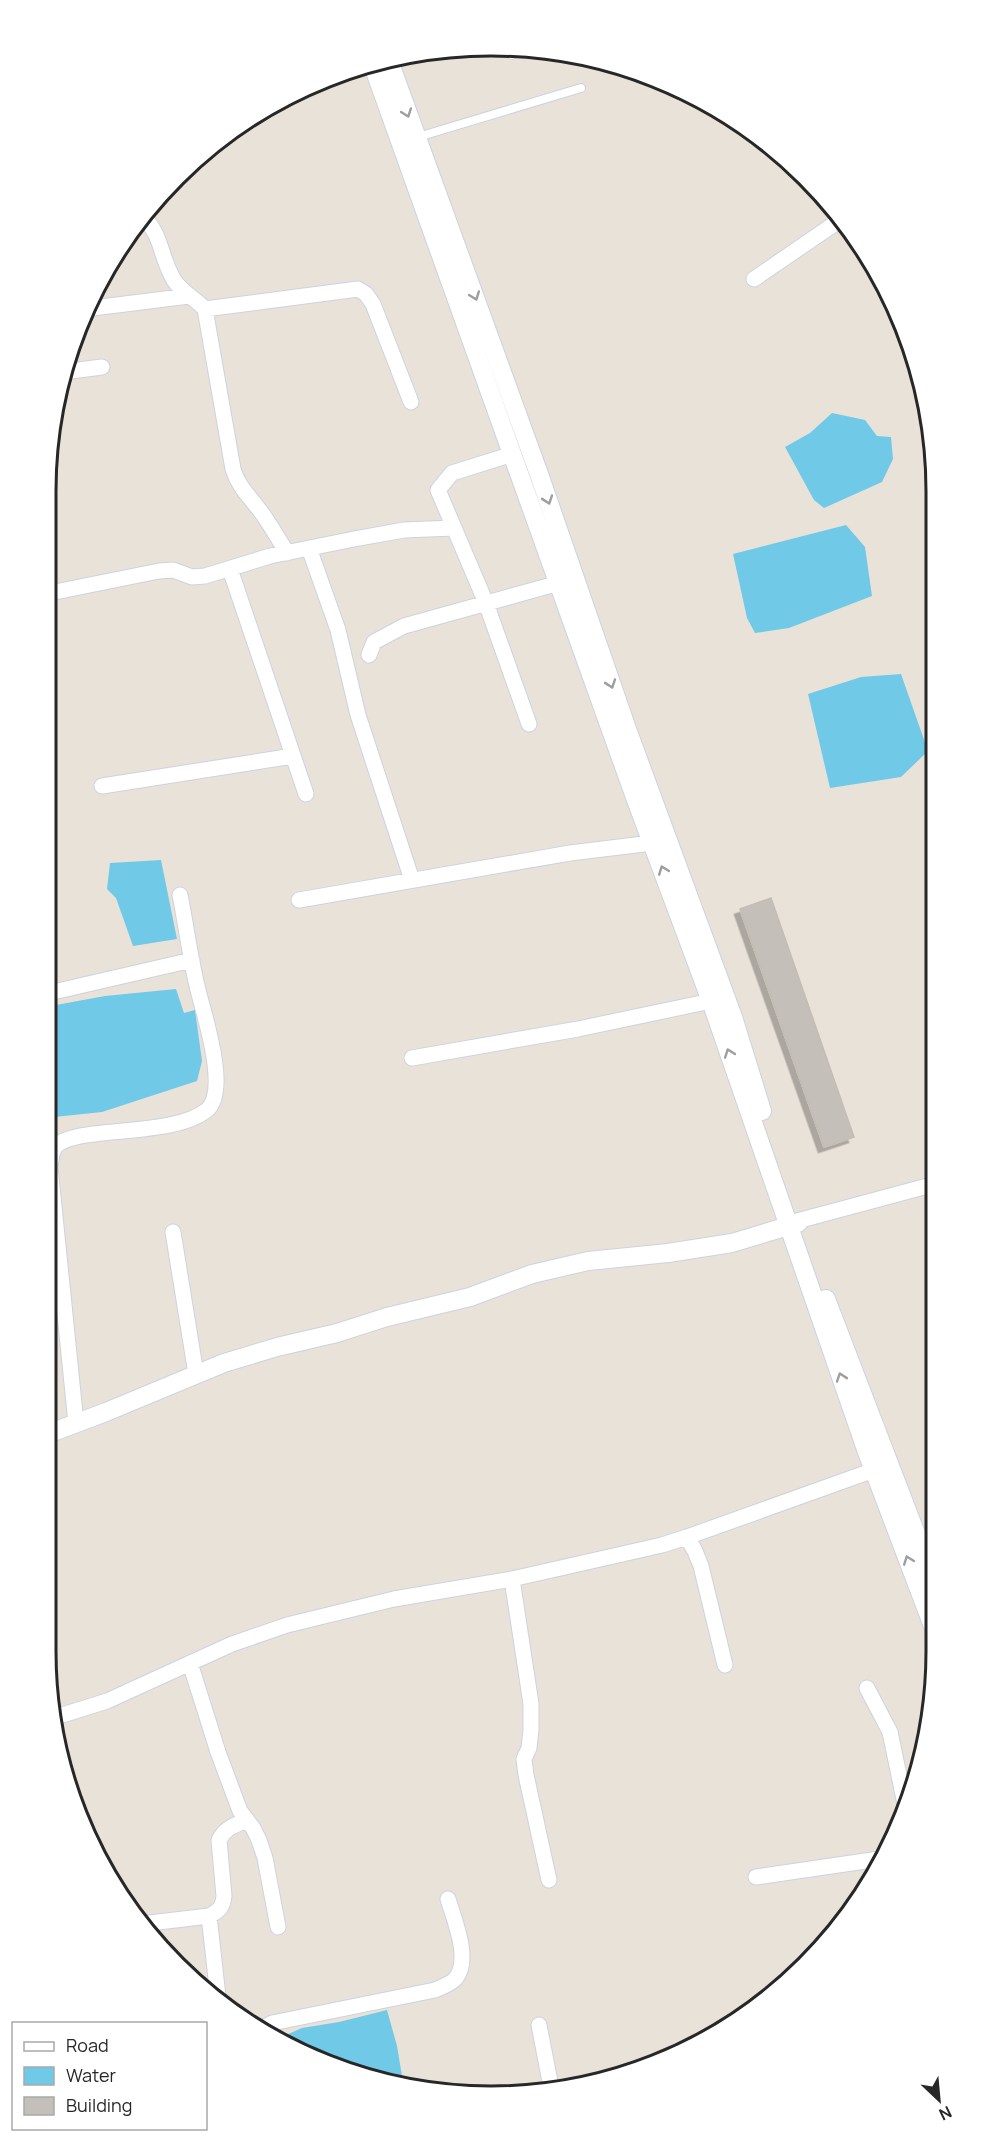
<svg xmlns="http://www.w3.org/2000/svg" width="981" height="2142" font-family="Manrope,sans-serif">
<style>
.water{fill:#70c9e7}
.building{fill:#c4bfb8;stroke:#c4bdb3;stroke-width:1.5;filter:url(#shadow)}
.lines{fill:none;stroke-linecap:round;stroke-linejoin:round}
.service-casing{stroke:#ced2df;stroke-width:10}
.minor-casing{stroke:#ced2df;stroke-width:17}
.tertiary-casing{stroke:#ced2df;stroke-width:20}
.service{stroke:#fff;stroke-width:8}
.minor{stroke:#fff;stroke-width:15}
.tertiary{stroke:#fff;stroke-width:18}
.oneway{stroke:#9e9e9e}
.rim{fill:none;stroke:#272727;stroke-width:3}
</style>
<defs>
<filter id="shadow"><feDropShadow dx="-5.5" dy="5.5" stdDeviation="0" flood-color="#0004"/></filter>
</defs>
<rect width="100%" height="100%" fill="#e9e2d9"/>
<!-- water -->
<path class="water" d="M 832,413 L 865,420 L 877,436 L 891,437 L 893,459 L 882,482 L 824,508 L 814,500 L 785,447 L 810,433 Z
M 846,525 L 865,547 L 872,596 L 789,628 L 755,633 L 747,618 L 733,554 Z
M 901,674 L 928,751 L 901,777 L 830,788 L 808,694 L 861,677 Z
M 161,860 L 177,939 L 133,946 L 116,898 L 107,889 L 110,863 Z
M 176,989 L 184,1013 L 195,1010 L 202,1061 L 197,1081 L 102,1112 L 45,1118 L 45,1007 L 105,996 Z
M 387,2010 L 397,2046 L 404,2088 L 277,2041 L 279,2038 L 302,2028 L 339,2022 Z"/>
<!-- building -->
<path class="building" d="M 771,898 L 854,1137 L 824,1147 L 740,909 Z"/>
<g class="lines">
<defs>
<path id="service" d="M 512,55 L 526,48
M 418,137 L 581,88"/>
<path id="minor" d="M 143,216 C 163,237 160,257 174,280 C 182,293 195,298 205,309 L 233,469 C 238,486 248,495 258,508 C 269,522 278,538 287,553
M 754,279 L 843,218
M 85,309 L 189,296
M 205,309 L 358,289 L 366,294 L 373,304 L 411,402
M 63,372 L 102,367
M 513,454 L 452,473 L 438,490 L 486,603 L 529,724
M 309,548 L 338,630 L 358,715 L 412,880
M 230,569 L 306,794
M 45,594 L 159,571 L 173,570 L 192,577 L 205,576 L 270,556 L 354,539 L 404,530 L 454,528
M 369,655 L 374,642 L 404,626 L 559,583
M 102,786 L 293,756
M 299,900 L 570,853 L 652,843
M 45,999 L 49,993 L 192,960
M 412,1058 L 578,1029 L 711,1001
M 797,1221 L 935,1184
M 173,1232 L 196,1374
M 76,1423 L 50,1167 C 51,1160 51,1152 56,1146 C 76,1125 173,1138 207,1110 C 230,1090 203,1012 197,986 C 190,956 186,925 180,895
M 687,1537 L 874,1470
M 512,1579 L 531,1704 L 531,1730 L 529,1748 L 524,1759 L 526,1775 L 549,1880
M 190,1663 L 218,1752 L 240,1811 L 253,1828 L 259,1840 L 265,1858 L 278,1927
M 867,1688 L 890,1732 L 906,1809
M 56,1717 L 107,1701 L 232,1644 L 287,1625 L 394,1599 L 512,1579 L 662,1545 L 687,1537 L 695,1551 L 701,1566 L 725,1665
M 756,1877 L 879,1859
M 209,1916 L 218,1996
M 141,1924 L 209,1916 C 219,1911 223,1907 224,1896 L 219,1840 C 225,1828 235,1825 247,1820
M 539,2025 L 552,2092
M 259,2030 L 272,2023 L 435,1990 C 442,1987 451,1984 456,1978 C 471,1959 454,1919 448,1899"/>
<path id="tertiary" d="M 388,58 L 539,474 L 627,729 L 733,1017 L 762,1111
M 372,63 L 636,800 L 711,1001 L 867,1452 L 936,1634
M 826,1299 L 936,1586
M 45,1435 L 106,1412 L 224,1363 L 277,1347 L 337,1333 L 387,1317 L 470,1297 L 532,1274 L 588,1261 L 668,1253 L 732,1243 L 798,1223"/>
</defs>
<!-- service casing -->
<use href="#service" class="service-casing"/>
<!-- minor casing -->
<use href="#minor" class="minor-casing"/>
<!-- tertiary casing -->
<use href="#tertiary" class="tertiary-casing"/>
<!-- service -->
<use href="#service" class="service"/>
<!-- minor -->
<use href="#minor" class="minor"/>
<!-- tertiary -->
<use href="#tertiary" class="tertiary"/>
</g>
<!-- one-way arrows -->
<defs><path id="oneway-chevron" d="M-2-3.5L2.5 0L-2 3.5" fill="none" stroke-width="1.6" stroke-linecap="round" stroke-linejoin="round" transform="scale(1.5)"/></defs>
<g class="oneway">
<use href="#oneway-chevron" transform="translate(407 113) rotate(70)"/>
<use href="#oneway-chevron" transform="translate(475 296) rotate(70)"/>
<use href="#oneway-chevron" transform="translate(548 500) rotate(71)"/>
<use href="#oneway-chevron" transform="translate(611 684) rotate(71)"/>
<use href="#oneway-chevron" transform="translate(663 870) rotate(-111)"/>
<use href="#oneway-chevron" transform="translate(729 1053) rotate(-110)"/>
<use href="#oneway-chevron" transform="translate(841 1377) rotate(-109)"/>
<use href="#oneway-chevron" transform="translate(908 1560) rotate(-111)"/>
</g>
<!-- crop -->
<path d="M0 0H981V2142H0ZM491 56H491A435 435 0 0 1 926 491V1651A435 435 0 0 1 491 2086H491A435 435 0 0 1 56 1651V491A435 435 0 0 1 491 56Z" fill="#fff" fill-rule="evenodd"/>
<path class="rim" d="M491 56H491A435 435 0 0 1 926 491V1651A435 435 0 0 1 491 2086H491A435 435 0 0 1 56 1651V491A435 435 0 0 1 491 56Z"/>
<!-- legend -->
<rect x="12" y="2022" width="195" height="108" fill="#ffffff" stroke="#a9a9a9" stroke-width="1.5"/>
<rect x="24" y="2042" width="30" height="9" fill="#ffffff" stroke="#a9a9a9" stroke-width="1.5"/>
<text x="66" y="2052" font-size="18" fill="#272727">Road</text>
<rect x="24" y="2067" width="30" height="18" fill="#70c9e7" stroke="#a9a9a9" stroke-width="1.5"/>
<text x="66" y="2082" font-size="18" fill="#272727">Water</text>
<rect x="24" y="2097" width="30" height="18" fill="#c4bfb8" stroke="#a9a9a9" stroke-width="1.5"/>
<text x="66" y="2112" font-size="18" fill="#272727">Building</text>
<!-- north arrow -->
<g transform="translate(939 2100) rotate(154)" stroke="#ffffff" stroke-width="4.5" paint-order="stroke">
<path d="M0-4.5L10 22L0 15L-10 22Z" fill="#272727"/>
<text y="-9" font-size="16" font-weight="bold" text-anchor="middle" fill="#272727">N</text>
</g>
</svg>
